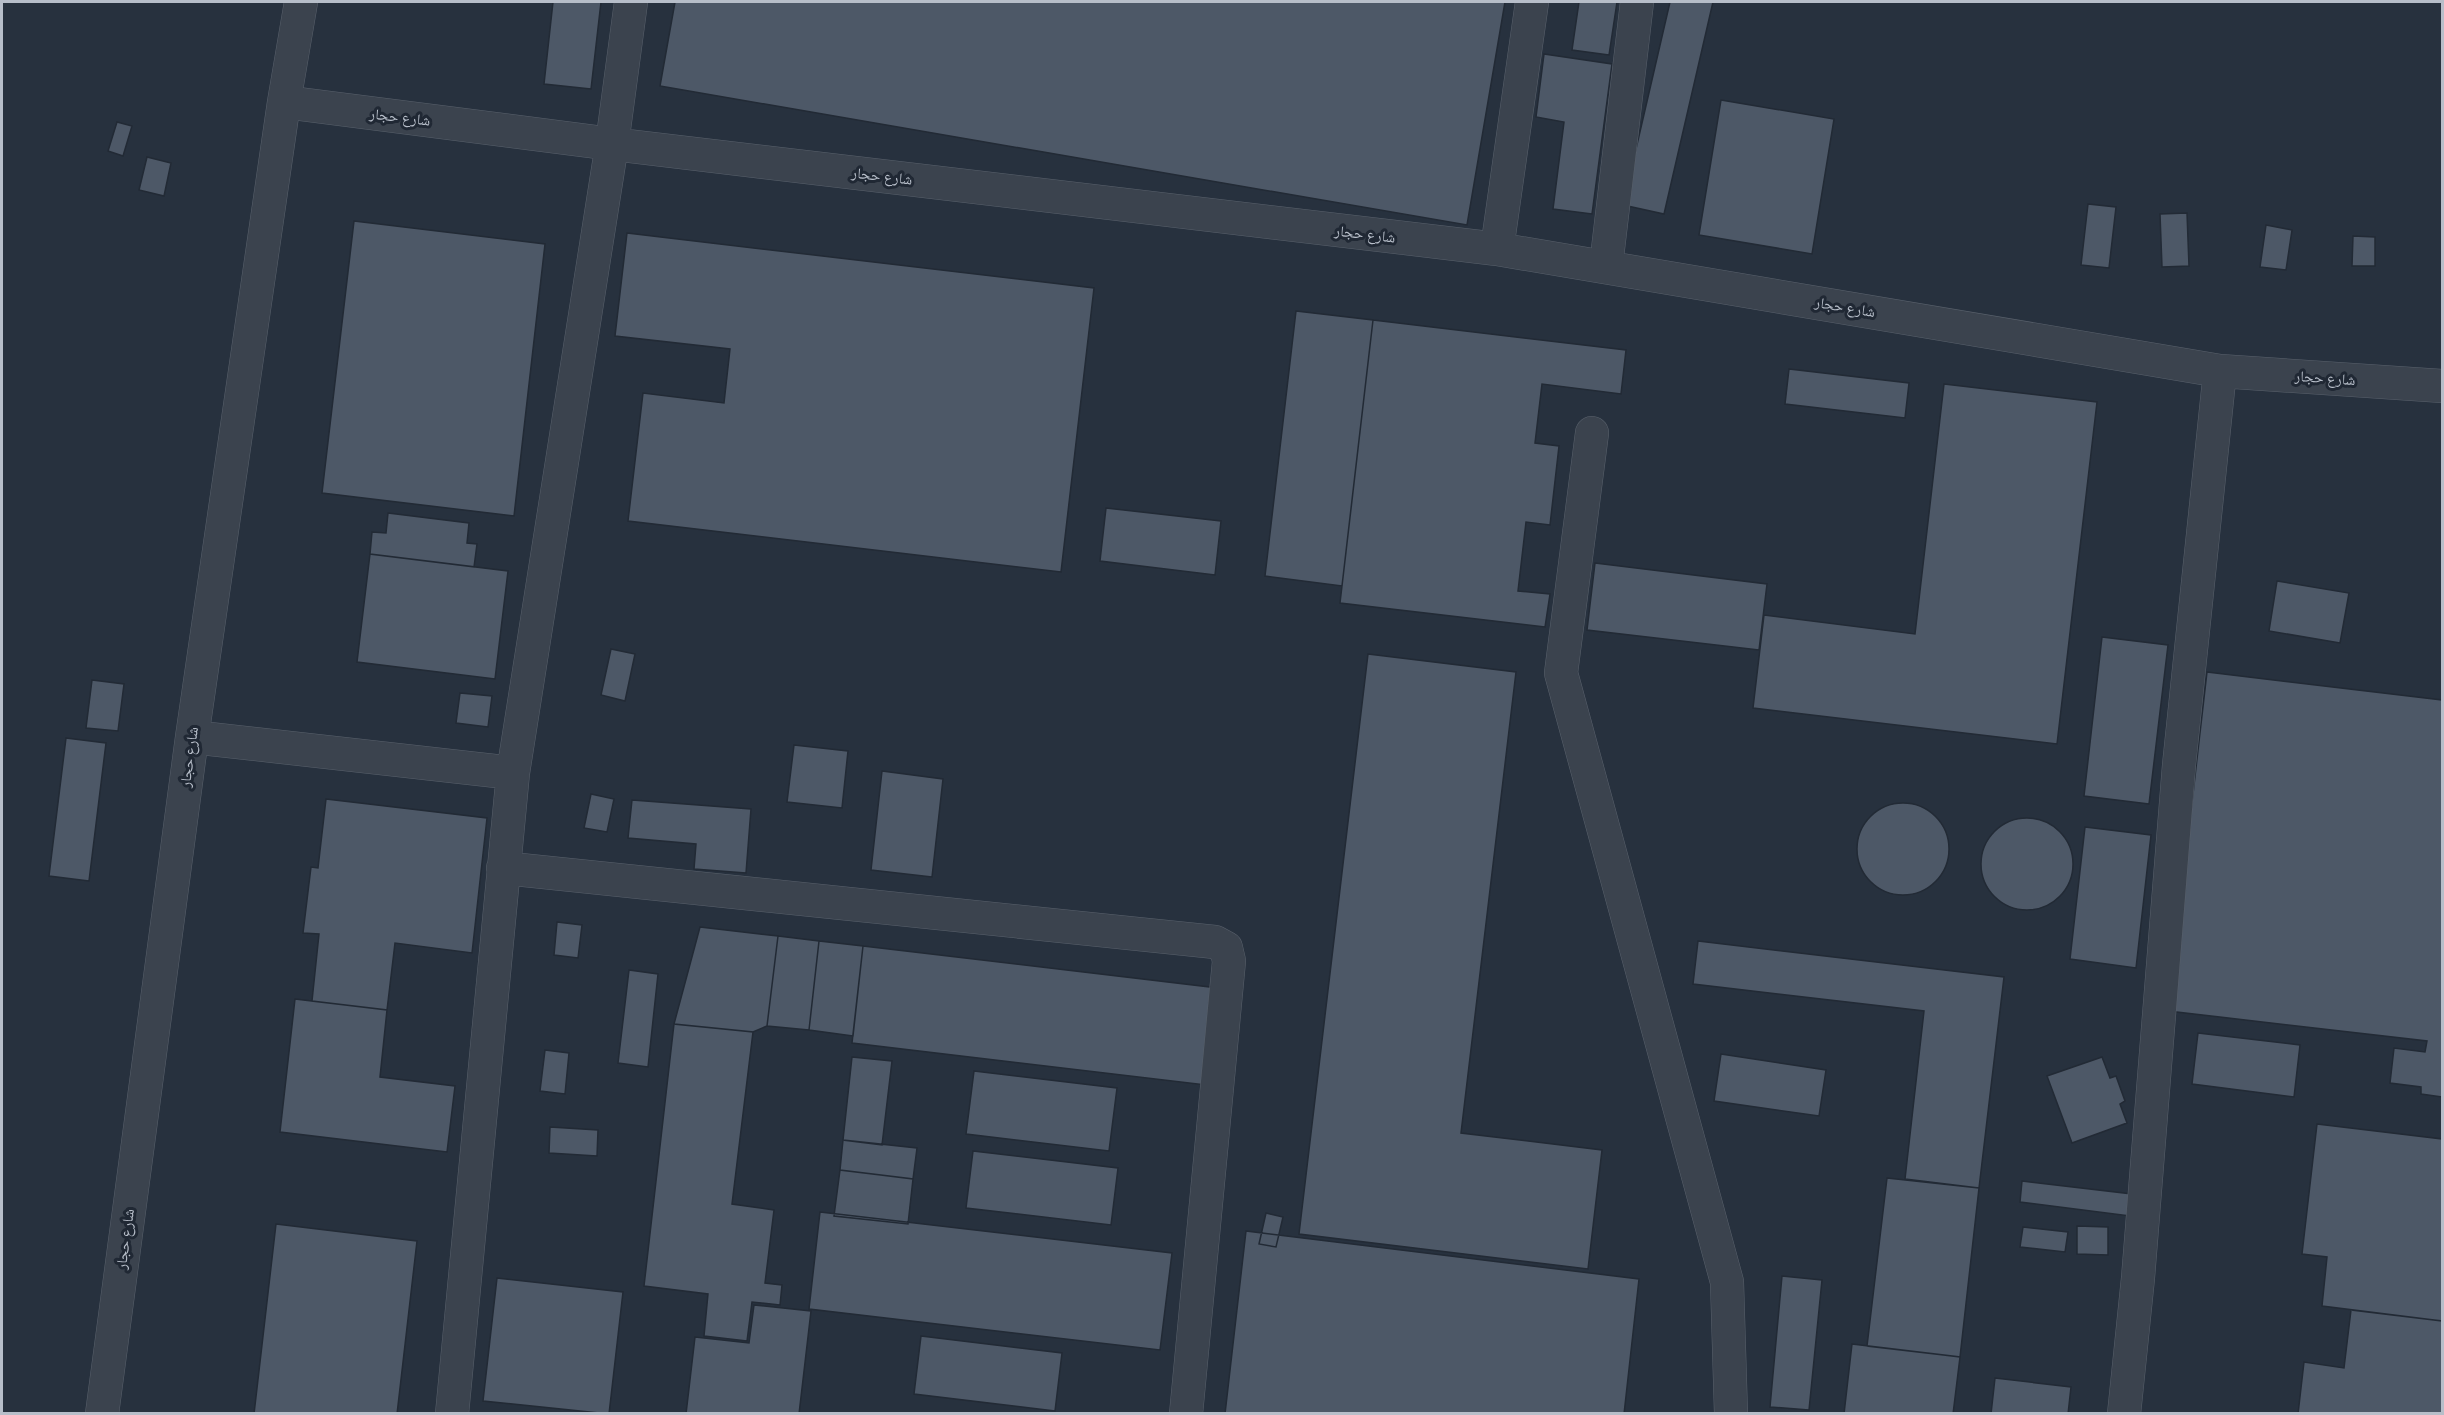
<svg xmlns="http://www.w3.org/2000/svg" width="2444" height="1415" font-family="Ubuntu,'Noto Naskh Arabic',sans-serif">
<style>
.building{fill:#4d5867;stroke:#222a35;stroke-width:1.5}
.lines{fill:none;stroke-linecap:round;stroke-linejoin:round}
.minor-casing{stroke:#59616c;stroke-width:34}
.minor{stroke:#3b434e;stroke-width:33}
.labels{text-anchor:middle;stroke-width:6;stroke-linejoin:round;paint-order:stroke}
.street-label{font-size:15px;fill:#b7bec9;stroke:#202834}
</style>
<rect width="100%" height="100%" fill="#27313e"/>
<!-- building -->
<path class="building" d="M 553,2 L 601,2 L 591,89 L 544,84 Z
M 675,2 L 1505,2 L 1467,225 L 660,86 Z
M 1579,2 L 1617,2 L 1609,55 L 1572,50 Z
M 1670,2 L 1713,2 L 1664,214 L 1623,205 Z
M 1544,54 L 1612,64 L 1592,214 L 1553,209 L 1564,122 L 1536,117 Z
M 1721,100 L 1834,119 L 1812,254 L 1699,235 Z
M 117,122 L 132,126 L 123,156 L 108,151 Z
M 147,157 L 171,163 L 164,196 L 139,190 Z
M 2088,204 L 2116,207 L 2109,268 L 2081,265 Z
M 2187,213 L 2189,266 L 2162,267 L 2160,214 Z
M 354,221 L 545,244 L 514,516 L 322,493 Z
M 2266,225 L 2292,230 L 2286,270 L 2260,267 Z
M 627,233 L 1094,288 L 1061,572 L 628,521 L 643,393 L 724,403 L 730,349 L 615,336 Z
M 2353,236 L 2375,237 L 2375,266 L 2352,266 Z
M 1296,311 L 1373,320 L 1342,586 L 1265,576 Z
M 1373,320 L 1626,350 L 1621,394 L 1542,384 L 1535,443 L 1559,446 L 1550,525 L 1526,522 L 1518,591 L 1550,594 L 1545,627 L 1340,603 Z
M 1789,369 L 1909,383 L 1905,418 L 1785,404 Z
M 1944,384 L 2097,402 L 2057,744 L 1753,708 L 1764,615 L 1915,634 Z
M 1106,508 L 1221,521 L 1215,575 L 1100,561 Z
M 388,513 L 469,523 L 467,543 L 477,544 L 474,567 L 370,554 L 372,532 L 386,533 Z
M 370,554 L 508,571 L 495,679 L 357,662 Z
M 1595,563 L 1767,584 L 1759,650 L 1587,630 Z
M 2277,581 L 2349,593 L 2340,643 L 2269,631 Z
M 2102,637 L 2168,645 L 2149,804 L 2084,796 Z
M 611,649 L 635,654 L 625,701 L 601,695 Z
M 1368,654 L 1516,672 L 1461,1133 L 1602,1150 L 1588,1269 L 1299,1234 Z
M 2207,672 L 2442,700 L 2442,1097 L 2421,1094 L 2421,1087 L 2390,1083 L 2394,1048 L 2425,1052 L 2427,1041 L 2168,1011 Z
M 92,680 L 124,684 L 118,731 L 86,728 Z
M 460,693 L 492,696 L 488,727 L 456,723 Z
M 66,738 L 106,743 L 89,881 L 49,876 Z
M 794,745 L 848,751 L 842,808 L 787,802 Z
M 882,771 L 943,779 L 932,877 L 871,870 Z
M 591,794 L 614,799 L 607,832 L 584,828 Z
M 326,799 L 487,818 L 472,953 L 395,943 L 387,1010 L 312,1001 L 319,934 L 303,933 L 311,867 L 318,868 Z
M 632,800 L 751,809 L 746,873 L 694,869 L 696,844 L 628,838 Z
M1857 849a46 46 0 1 1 92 0a46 46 0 1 1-92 0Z
M1981 864a46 46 0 1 1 92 0a46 46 0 1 1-92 0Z
M 2085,827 L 2151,835 L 2136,968 L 2070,959 Z
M 557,922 L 582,925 L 578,958 L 554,955 Z
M 700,927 L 778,936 L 767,1026 L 753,1032 L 674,1024 Z
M 778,936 L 819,941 L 809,1030 L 767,1026 Z
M 819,941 L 863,946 L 853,1036 L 809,1030 Z
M 1698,941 L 2004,977 L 1979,1188 L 1905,1179 L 1924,1011 L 1693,984 Z
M 863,946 L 1218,988 L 1206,1085 L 852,1043 Z
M 629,970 L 658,974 L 648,1067 L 618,1063 Z
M 295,999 L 387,1010 L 380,1077 L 455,1086 L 447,1152 L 280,1132 Z
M 674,1024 L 753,1032 L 732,1204 L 774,1210 L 765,1283 L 782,1285 L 780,1305 L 752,1302 L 747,1341 L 704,1336 L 708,1294 L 644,1286 Z
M 2198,1033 L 2300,1045 L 2294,1097 L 2192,1084 Z
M 545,1050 L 569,1053 L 565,1094 L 540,1091 Z
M 1721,1054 L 1826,1070 L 1819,1116 L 1714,1101 Z
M 852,1057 L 892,1061 L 882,1145 L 843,1140 Z
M 2102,1057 L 2110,1078 L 2116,1076 L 2125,1101 L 2120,1104 L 2127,1123 L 2072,1143 L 2047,1076 Z
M 974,1071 L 1117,1088 L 1109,1151 L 966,1134 Z
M 2317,1124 L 2442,1139 L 2442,1321 L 2322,1306 L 2327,1257 L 2302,1254 Z
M 550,1127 L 598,1130 L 597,1156 L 549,1153 Z
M 843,1140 L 917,1148 L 913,1179 L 840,1170 Z
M 973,1151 L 1118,1168 L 1111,1225 L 966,1208 Z
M 840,1170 L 913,1179 L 908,1224 L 834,1216 Z
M 1887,1178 L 1979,1188 L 1960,1357 L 1867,1346 Z
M 2022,1181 L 2132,1194 L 2130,1216 L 2020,1202 Z
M 820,1212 L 1172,1253 L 1160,1350 L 809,1309 Z
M 1266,1213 L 1283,1217 L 1276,1247 L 1259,1244 Z
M 276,1224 L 417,1241 L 397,1414 L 254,1414 Z
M 2077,1226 L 2108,1227 L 2108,1255 L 2077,1254 Z
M 2023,1227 L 2068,1232 L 2065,1252 L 2020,1247 Z
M 1246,1231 L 1639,1279 L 1624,1414 L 1225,1414 Z
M 1782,1276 L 1822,1280 L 1809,1410 L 1770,1407 Z
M 497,1278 L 623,1292 L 609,1414 L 483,1401 Z
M 754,1305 L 811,1311 L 799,1414 L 686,1414 L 695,1337 L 749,1343 Z
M 2351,1310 L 2442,1321 L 2442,1414 L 2298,1414 L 2304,1362 L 2344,1368 Z
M 921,1336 L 1062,1353 L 1055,1411 L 914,1394 Z
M 1852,1344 L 1960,1357 L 1953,1414 L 1844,1414 Z
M 1995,1378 L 2071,1387 L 2068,1414 L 1991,1414 Z"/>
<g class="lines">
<defs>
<path id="minor" d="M 284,102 L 612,144 L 1497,249 L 2220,371 L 2442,386
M 1497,249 L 1532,2
M 1606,266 L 1637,2
M 1592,433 L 1561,673 L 1727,1282 L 1731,1414
M 192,737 L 513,773
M 503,868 L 1215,942 L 1226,948 L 1229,961 L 1186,1414
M 102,1414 L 192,737 L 284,102 L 301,2
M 452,1414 L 513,773 L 612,144 L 631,2
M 2124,1414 L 2138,1278 L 2179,765 L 2220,371"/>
</defs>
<!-- minor casing -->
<use href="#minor" class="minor-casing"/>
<!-- minor -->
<use href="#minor" class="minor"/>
</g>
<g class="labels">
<!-- street labels -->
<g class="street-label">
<text transform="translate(400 117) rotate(7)" y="5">شارع حجار</text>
<text transform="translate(882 176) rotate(7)" y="5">شارع حجار</text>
<text transform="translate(1365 234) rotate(7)" y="5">شارع حجار</text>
<text transform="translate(1845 307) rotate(10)" y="5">شارع حجار</text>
<text transform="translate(2325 378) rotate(4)" y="5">شارع حجار</text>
<text transform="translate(189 757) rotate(-82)" y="5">شارع حجار</text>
<text transform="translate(125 1239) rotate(-82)" y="5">شارع حجار</text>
</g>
</g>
<!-- border -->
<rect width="2444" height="1415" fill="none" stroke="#b7bec9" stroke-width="6"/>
</svg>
